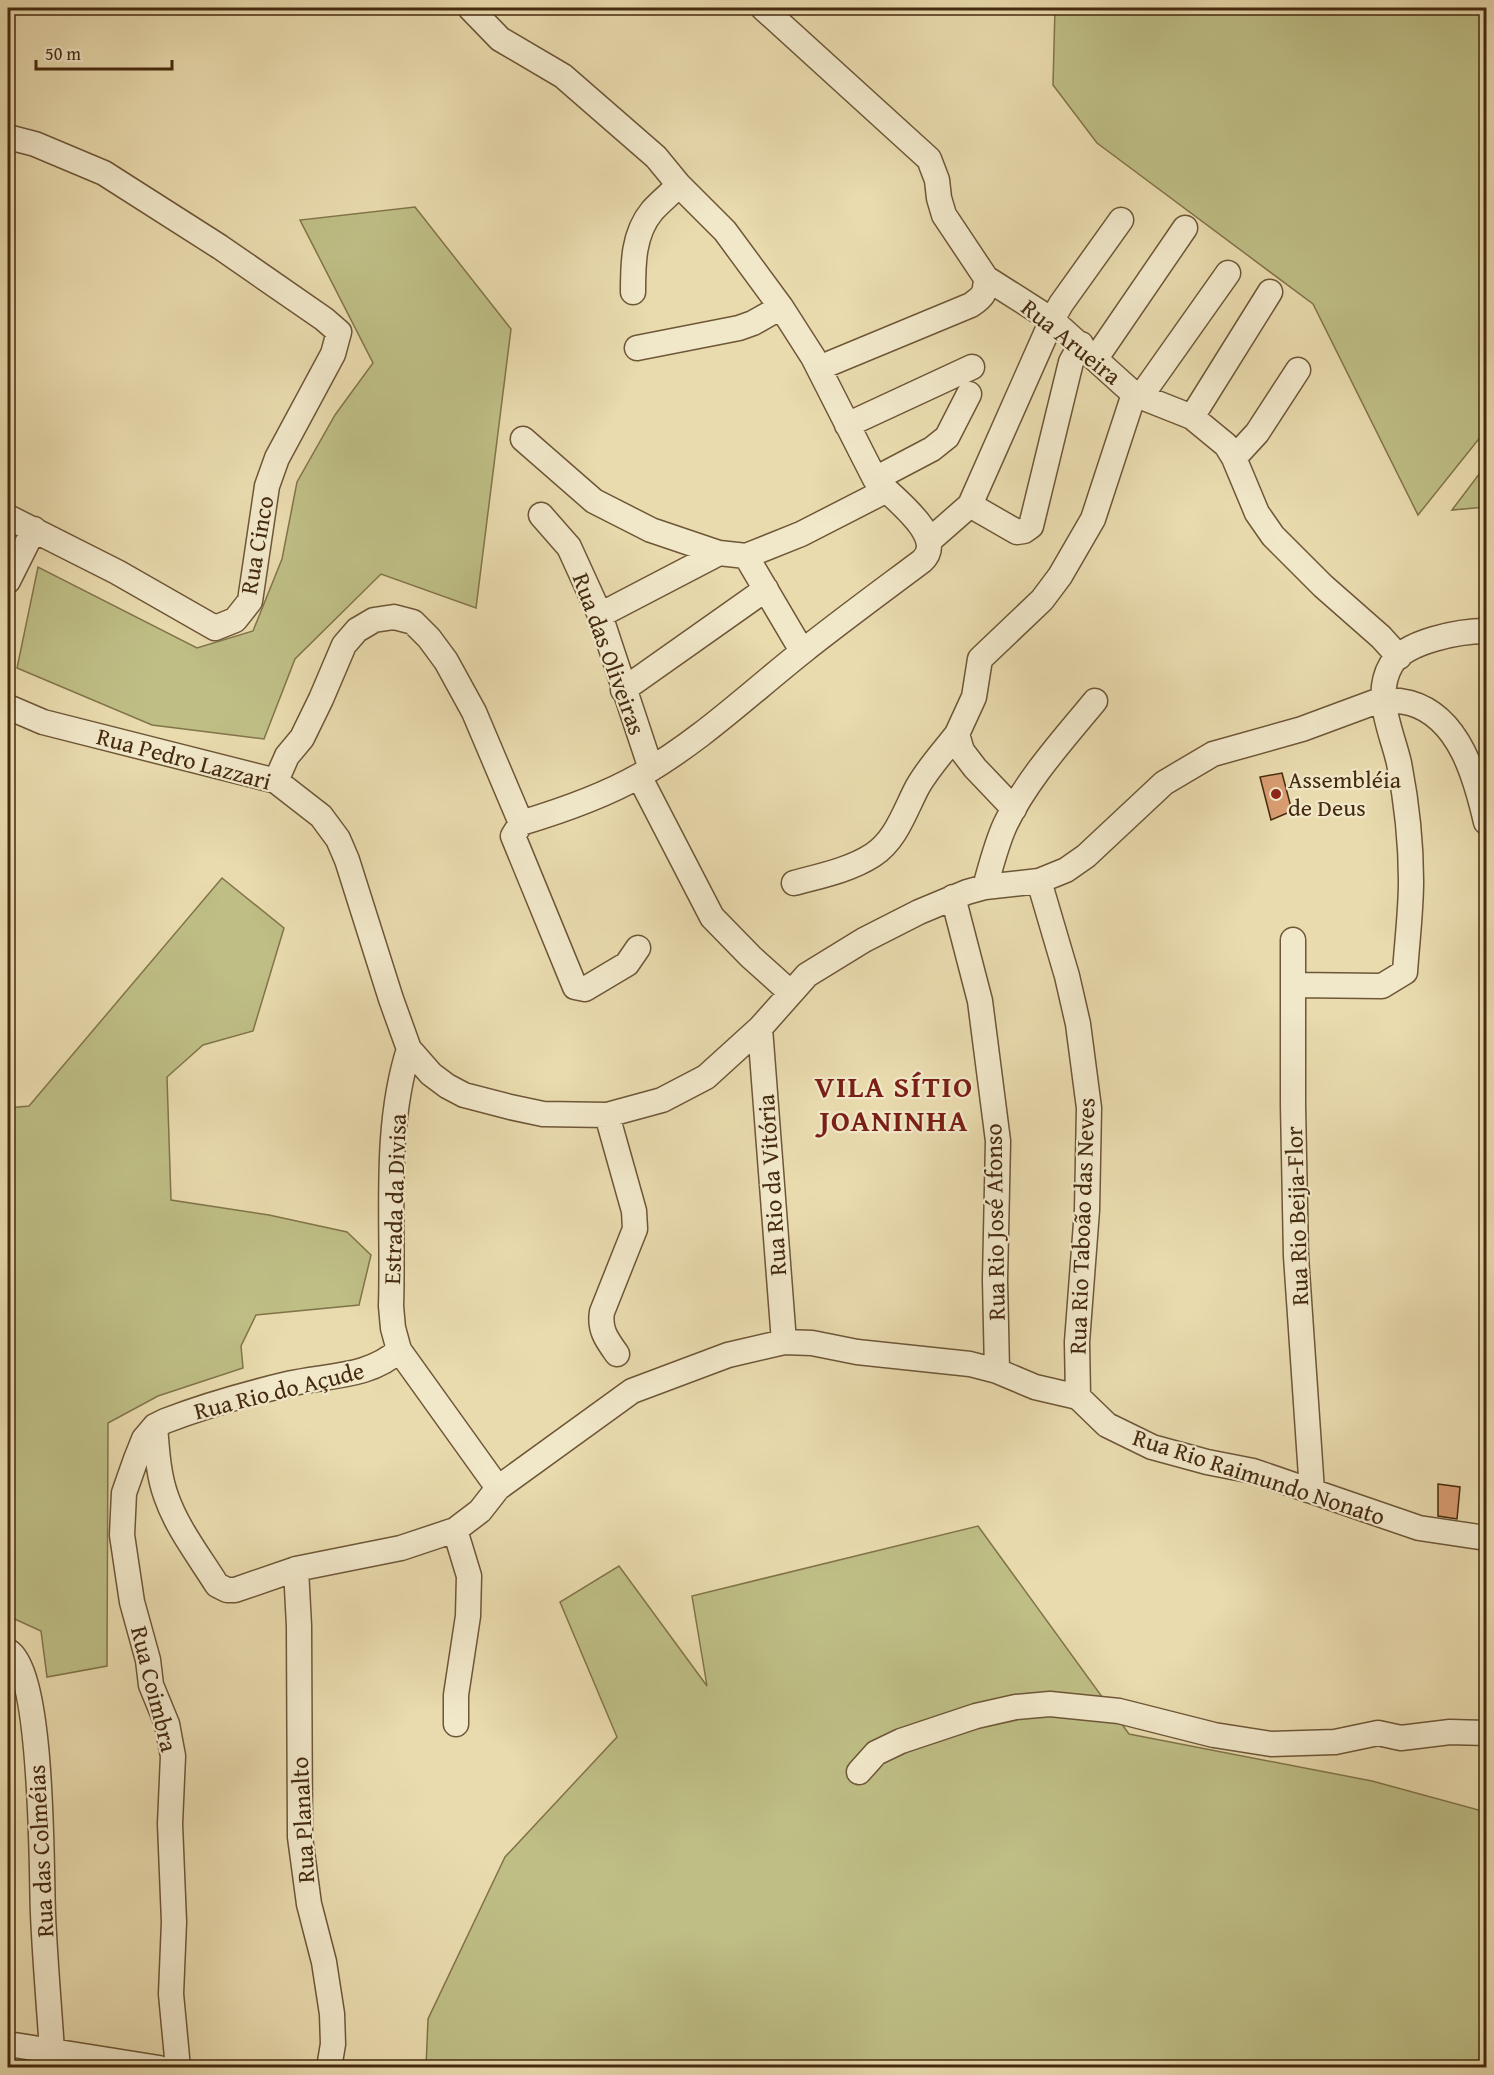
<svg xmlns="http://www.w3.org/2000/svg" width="1494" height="2075" font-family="'Gentium Book Plus',serif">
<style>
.green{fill:#bebe85;stroke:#82744a;stroke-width:1.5}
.building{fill:#d89c70;stroke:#452a0f;stroke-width:1.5}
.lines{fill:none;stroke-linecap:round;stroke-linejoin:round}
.minor-casing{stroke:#6e5637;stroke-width:27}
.minor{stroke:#f1e8ca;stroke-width:24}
.poi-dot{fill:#8f2418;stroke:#f1e8ca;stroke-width:2}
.labels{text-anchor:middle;stroke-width:4.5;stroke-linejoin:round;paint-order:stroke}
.street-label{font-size:24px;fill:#452a0f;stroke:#f1e8ca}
.poi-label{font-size:24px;fill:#452a0f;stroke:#f1e8ca;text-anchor:start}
.district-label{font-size:30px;font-weight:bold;letter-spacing:1.5px;fill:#7a1f14;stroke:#f1e8ca}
</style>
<rect width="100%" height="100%" fill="#e9dbae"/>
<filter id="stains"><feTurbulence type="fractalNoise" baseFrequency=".00333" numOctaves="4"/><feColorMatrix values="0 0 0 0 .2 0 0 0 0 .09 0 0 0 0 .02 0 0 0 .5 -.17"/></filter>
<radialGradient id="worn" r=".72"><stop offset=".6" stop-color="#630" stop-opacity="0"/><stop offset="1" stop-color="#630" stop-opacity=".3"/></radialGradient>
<!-- green -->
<path class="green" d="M 1055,8 L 1486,8 L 1486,430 L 1418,515 L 1313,304 L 1097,143 L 1053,85 Z
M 415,207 L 511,329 L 476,608 L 381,574 L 295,659 L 264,739 L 152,725 L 17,668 L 38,567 L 197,648 L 253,631 L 282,559 L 297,482 L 335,415 L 373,363 L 300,220 Z
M 1486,465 L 1486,507 L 1452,510 Z
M 222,878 L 284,928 L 253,1031 L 203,1045 L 167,1077 L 171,1200 L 269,1215 L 347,1232 L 371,1255 L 359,1305 L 256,1315 L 241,1346 L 243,1368 L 158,1396 L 108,1423 L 107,1666 L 47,1677 L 41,1631 L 8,1616 L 8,1108 L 29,1106 Z
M 978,1526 L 1129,1734 L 1372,1781 L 1486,1812 L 1486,2067 L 426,2068 L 428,2019 L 505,1857 L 617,1737 L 560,1602 L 619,1566 L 707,1686 L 692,1596 Z"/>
<!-- building -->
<path class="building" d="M 1282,773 L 1292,811 L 1271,820 L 1260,777 Z
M 1438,1484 L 1460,1487 L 1457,1519 L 1438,1516 Z"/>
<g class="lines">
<defs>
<path id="minor" d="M 470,8 L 500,39 L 563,76 L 656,157 L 679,185 L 725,231 L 781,307 L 813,357 L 875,479 C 890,496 949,537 922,561 C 882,591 841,621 802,652 C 748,695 699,742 639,776 C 602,797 561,811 521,823 L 513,836 L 575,987 L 585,989 L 627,964 L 638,948
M 763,8 L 929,159 L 937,180 L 939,198 L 944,215 L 986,278 L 1052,320 L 1134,394 L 1192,417 L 1226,445 L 1234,458 L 1257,513 L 1273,536 L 1323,586 L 1381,637 L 1399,657
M 8,137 L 35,144 L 104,173 L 220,247 L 324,319 L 339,332 L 333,354 L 277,458 L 267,486 L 250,601 L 235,620 L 215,628 L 117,572 L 8,517
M 633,292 C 633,264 633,234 652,211 C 660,202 670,194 679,185
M 637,348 L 739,328 L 753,323 L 781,307
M 1096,358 L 1185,228
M 819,368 L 971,305 C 984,296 985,294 986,278
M 1141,396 L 1228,273
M 1192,417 L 1270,292
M 847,425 L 972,367
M 523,439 L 594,501 L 651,530 L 719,553 L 746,556 L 801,534 L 885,491
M 1234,458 L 1257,433 L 1298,370
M 875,479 L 932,449 L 947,437 L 969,394
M 970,505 L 1017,532 L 1024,531 L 1031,526 L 1071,362 L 1081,344
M 541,515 L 569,547 L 600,615 L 651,769
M 929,541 L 970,505 L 1052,320 L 1061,304 L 1121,220
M 746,556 L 802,651
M 8,581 L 34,529
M 600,615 L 719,553
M 623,690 L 766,589
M 1383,699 C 1392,700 1401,701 1410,703 C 1460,717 1476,779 1486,822
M 8,707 L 43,722 L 276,781 L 321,816 L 338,839 L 347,860 L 391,999 L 409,1049 L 431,1074 L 447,1086 L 464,1095 L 510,1107 L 543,1114 L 607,1115 L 662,1100 L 706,1077 L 760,1028 L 807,975 L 864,940 L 919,912 L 967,892 L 985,887 L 1039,881 L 1066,870 L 1086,856 L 1164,783 L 1213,754 L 1302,729 L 1383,699
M 639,776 L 712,917 L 751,957 L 791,993
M 276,781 L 287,756 L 302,738 L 321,699 L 344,645 L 357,630 L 374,620 L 394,617 L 413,622 L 429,638 L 446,661 L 474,712 L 521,823
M 1014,809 L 975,768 L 962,751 L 957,734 L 974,697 L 980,659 L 1042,600 L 1060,576 L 1093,519 L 1134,394
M 1039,881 L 1067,976 L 1078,1024 L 1089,1108 L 1087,1210 L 1077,1342 L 1078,1397
M 794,883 C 820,876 850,870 873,855 C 897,839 905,810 918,786 C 929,767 944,751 957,734
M 985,887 C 991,866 996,845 1005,825 C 1027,779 1063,740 1095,701
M 953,897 L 980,1001 L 998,1141 L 995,1280 L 997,1371
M 1293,940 L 1293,1105 L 1296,1256 L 1312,1491
M 1293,985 L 1382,986 L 1405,972 C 1407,942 1411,911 1411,881 C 1411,843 1406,799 1399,763 C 1392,732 1373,696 1391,665 C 1405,641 1460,631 1486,631
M 760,1028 L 784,1342
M 409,1049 C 383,1131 394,1221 391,1306 L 393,1328 L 399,1350 L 498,1488
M 607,1115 L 634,1211 L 635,1229 L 602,1312 C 599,1330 607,1340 617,1354
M 155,1426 C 157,1449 158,1474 166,1496 C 177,1528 199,1556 217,1585 L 227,1590 L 235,1590 L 296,1569 L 401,1548 L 455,1530 L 480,1511 L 498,1488 L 632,1391 L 728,1355 L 784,1342 L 812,1343 L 857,1352 L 970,1364 L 997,1371 L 1035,1387 L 1078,1397 L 1107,1425 L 1152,1447 L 1207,1462 L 1253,1471 L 1419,1528 L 1486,1538
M 455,1530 L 469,1576 L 468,1616 L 456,1695 L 456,1724
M 296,1569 L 299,1626 L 300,1837 L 309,1904 L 324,1962 L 332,2014 L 333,2044 L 329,2068
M 8,1651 C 44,1673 41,1868 43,1914 C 45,1960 49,2005 52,2051
M 859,1772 L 876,1753 L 901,1741 L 976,1716 L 1016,1707 L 1050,1704 L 1119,1711 L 1214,1735 L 1271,1744 L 1335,1742 L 1378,1733 L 1401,1738 L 1450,1732 L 1486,1733
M 8,2044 L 159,2068
M 178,2068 L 171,1994 L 174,1922 L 170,1824 L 173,1756 L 167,1724 L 151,1685 L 148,1660 L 132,1602 L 122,1535 L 124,1493 L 136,1459 L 144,1439 L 155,1426 L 165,1421 C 204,1406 246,1394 288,1384 C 325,1375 370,1378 399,1350"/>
</defs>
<!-- minor casing -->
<use href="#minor" class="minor-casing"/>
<!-- minor -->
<use href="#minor" class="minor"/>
</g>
<!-- markers -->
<circle class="poi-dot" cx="1276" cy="794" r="6"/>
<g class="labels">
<!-- street labels -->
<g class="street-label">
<text transform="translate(1071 342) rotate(39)" y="8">Rua Arueira</text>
<text transform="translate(257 545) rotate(-80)" y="8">Rua Cinco</text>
<text transform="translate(609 654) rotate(70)" y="8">Rua das Oliveiras</text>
<text transform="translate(184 759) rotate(15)" y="8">Rua Pedro Lazzari</text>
<text transform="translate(772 1185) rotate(-94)" y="8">Rua Rio da Vitória</text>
<text transform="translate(395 1199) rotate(-88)" y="8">Estrada da Divisa</text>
<text transform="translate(1297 1216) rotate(-92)" y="8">Rua Rio Beija-Flor</text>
<text transform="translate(995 1222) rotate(-91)" y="8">Rua Rio José Afonso</text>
<text transform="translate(1082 1226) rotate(-88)" y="8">Rua Rio Taboão das Neves</text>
<text transform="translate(279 1391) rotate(-14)" y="8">Rua Rio do Açude</text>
<text transform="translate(1259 1477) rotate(18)" y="8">Rua Rio Raimundo Nonato</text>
<text transform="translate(154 1689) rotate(76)" y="8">Rua Coimbra</text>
<text transform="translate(303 1820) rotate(-93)" y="8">Rua Planalto</text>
<text transform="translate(41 1851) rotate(-93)" y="8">Rua das Colméias</text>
</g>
<!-- poi labels -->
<g class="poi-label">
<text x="1288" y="788">Assembléia<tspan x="1288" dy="28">de Deus</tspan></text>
</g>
<!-- district labels -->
<g class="district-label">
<text x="894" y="1097">VILA SÍTIO<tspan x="894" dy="34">JOANINHA</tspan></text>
</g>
</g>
<!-- margin -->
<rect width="1494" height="2075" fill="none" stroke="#e9dbae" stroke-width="30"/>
<rect x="9" y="9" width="1476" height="2057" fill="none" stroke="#452a0f" stroke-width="3"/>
<rect x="15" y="15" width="1464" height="2045" fill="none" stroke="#452a0f" stroke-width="1.5"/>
<!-- scale -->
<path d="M36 60v9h136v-9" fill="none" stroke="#452a0f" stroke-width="3"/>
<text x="45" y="60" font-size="18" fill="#452a0f" stroke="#f1e8ca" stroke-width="4.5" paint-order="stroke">50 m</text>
<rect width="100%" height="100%" filter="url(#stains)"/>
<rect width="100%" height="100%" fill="url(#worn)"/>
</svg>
